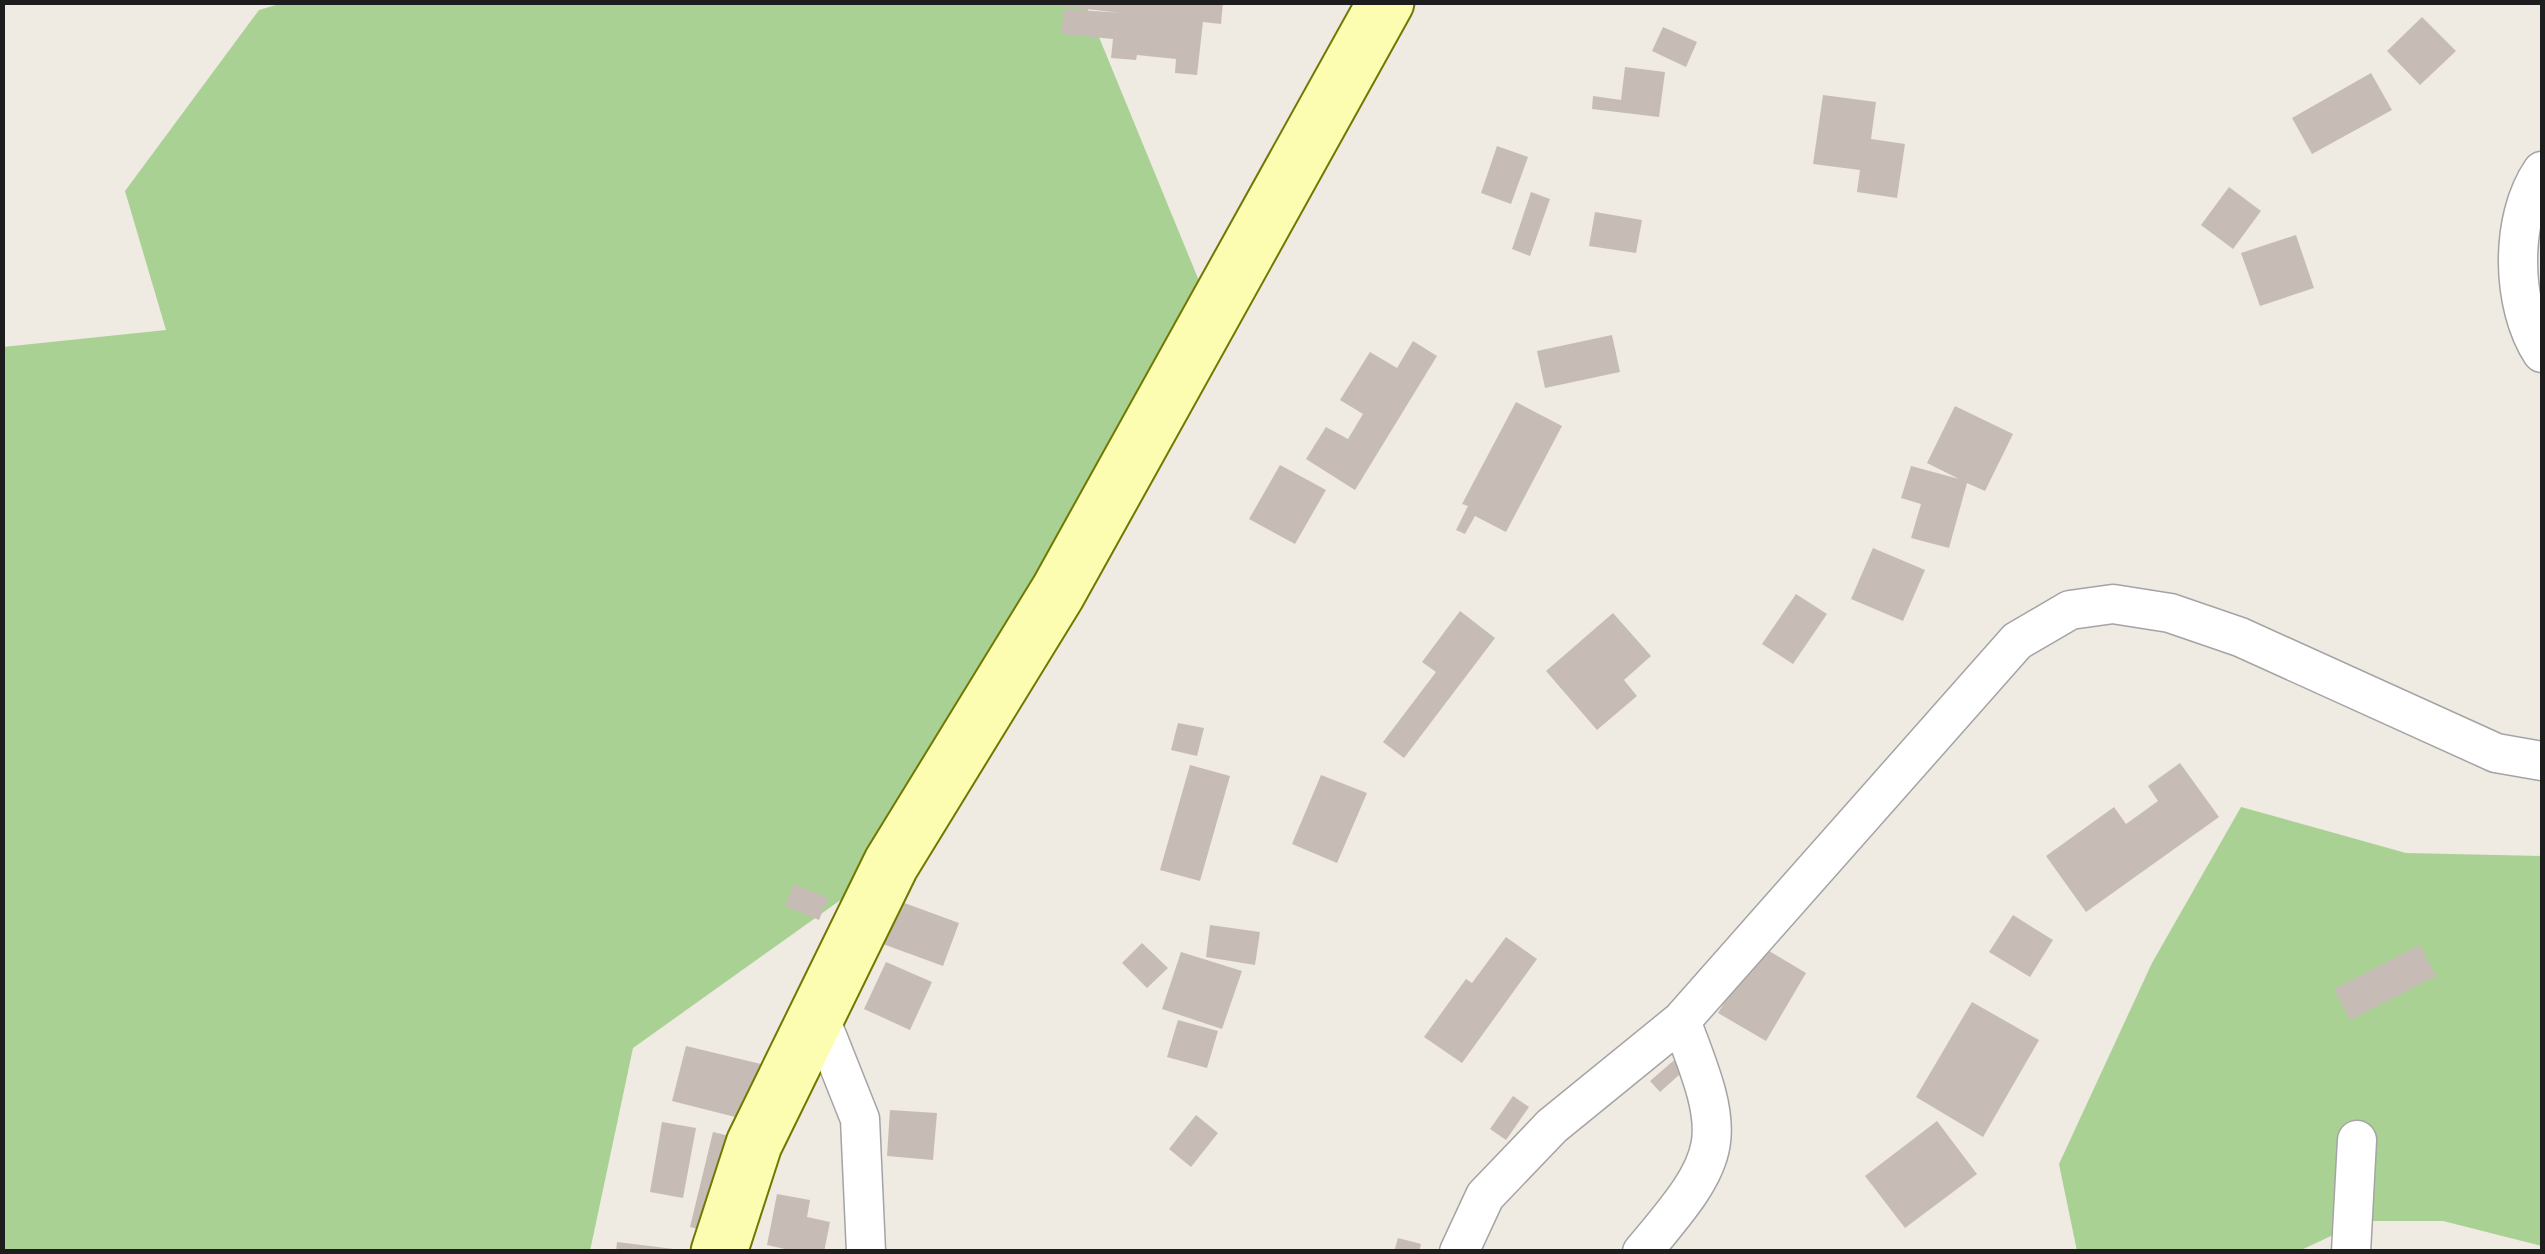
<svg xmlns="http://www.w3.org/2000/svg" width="2545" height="1254" font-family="'Golos Text',sans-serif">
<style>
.forest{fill:#a9d194}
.building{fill:#c7bcb5}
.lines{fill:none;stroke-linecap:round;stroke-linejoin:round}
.street-casing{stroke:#a4a4a4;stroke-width:41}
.secondary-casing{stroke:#717800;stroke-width:59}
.street{stroke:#fff;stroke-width:38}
.secondary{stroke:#fdfdb2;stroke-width:55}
</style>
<rect width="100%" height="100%" fill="#efeae2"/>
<!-- forest -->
<path class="forest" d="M 286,2 L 1085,3 L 1213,315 L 891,864 L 633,1048 L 590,1251 L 3,1252 L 3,347 L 166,330 L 125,191 L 259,10 Z
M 2241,807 L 2406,853 L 2542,856 L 2542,1246 L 2443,1221 L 2363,1221 L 2299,1251 L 2077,1251 L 2059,1164 L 2152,963 Z"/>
<!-- building -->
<path class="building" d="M 1059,2 L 1223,2 L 1221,24 L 1203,22 L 1197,75 L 1175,73 L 1176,59 L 1137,55 L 1136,60 L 1111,58 L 1113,39 L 1061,34 L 1064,9 L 1122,13 L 1058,6 Z
M 2422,17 L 2456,51 L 2420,85 L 2387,51 Z
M 1663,27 L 1697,42 L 1686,67 L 1652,51 Z
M 1625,67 L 1665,72 L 1659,117 L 1592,109 L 1593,96 L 1621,100 Z
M 2371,73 L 2392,110 L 2312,154 L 2292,118 Z
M 1823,95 L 1876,102 L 1871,139 L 1905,144 L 1897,198 L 1857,192 L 1860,170 L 1813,164 Z
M 1497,146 L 1528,157 L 1511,204 L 1481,193 Z
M 2229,187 L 2261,211 L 2233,249 L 2201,225 Z
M 1531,192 L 1550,199 L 1530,256 L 1512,249 Z
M 1595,212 L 1642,220 L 1636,253 L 1589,246 Z
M 2296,235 L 2314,288 L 2260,306 L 2241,253 Z
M 1612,335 L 1620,372 L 1545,388 L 1537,351 Z
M 1413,341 L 1437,356 L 1355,490 L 1306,459 L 1326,427 L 1348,439 L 1363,414 L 1340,400 L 1370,352 L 1397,368 Z
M 1516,402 L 1562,426 L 1506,532 L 1475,516 L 1465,534 L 1456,530 L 1468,506 L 1462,504 Z
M 1955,406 L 2013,434 L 1985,491 L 1967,483 L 1949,548 L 1911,538 L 1921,504 L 1901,498 L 1911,466 L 1959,479 L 1927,463 Z
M 1280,465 L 1326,490 L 1295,544 L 1249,519 Z
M 1873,548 L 1925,570 L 1903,621 L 1851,599 Z
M 1796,594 L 1827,614 L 1793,664 L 1762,644 Z
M 1460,611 L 1495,638 L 1404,758 L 1383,742 L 1436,672 L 1422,662 Z
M 1613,613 L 1651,656 L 1624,680 L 1637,696 L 1597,730 L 1546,671 Z
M 1178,723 L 1204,728 L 1197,756 L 1171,750 Z
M 2180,763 L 2219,817 L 2086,912 L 2046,856 L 2114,807 L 2126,824 L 2158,801 L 2148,786 Z
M 1190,765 L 1230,776 L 1200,881 L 1160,870 Z
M 1321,775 L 1367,793 L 1337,863 L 1292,844 Z
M 794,884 L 828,898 L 819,920 L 785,906 Z
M 888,897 L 959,923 L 943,966 L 872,940 Z
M 2013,915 L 2053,940 L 2030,977 L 1989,952 Z
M 1210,925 L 1260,932 L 1255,965 L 1206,957 Z
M 1506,937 L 1537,959 L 1462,1063 L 1424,1037 L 1466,979 L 1472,983 Z
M 1142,943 L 1168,968 L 1147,988 L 1122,963 Z
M 1759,945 L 1806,973 L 1766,1041 L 1718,1013 Z
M 2420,945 L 2436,976 L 2350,1020 L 2334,989 Z
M 1181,952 L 1242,971 L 1222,1029 L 1162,1009 Z
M 886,962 L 932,982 L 910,1030 L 864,1009 Z
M 1972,1002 L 2039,1040 L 1983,1137 L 1916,1097 Z
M 1178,1020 L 1218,1031 L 1207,1068 L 1167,1057 Z
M 686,1046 L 765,1065 L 751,1121 L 672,1101 Z
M 1679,1056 L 1688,1067 L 1660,1092 L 1650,1081 Z
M 1513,1096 L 1529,1107 L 1506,1140 L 1490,1129 Z
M 890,1110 L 937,1113 L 933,1160 L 887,1156 Z
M 1196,1115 L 1218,1133 L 1191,1167 L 1169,1149 Z
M 1937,1121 L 1977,1174 L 1905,1228 L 1865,1176 Z
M 662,1122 L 696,1128 L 683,1198 L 650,1192 Z
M 713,1132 L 759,1143 L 735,1239 L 690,1227 Z
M 777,1194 L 810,1200 L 807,1217 L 830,1222 L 824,1252 L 798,1252 L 767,1245 Z
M 1398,1238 L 1421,1244 L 1419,1252 L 1394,1252 Z
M 617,1242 L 674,1249 L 674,1252 L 616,1252 Z"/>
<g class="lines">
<defs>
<path id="street" d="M 2542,171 C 2509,219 2511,306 2542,353
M 819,1016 L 860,1119 L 866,1252
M 1459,1252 L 1485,1196 L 1552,1126 L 1681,1021 L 2017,641 L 2070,610 L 2113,604 L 2170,613 L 2240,637 L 2496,753 L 2542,761
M 1642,1252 C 1726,1153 1728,1141 1681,1021
M 2351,1252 L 2357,1140"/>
<path id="secondary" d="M 719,1252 L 754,1144 L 891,864 L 1058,592 L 1386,2"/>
</defs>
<!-- street casing -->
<use href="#street" class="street-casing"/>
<!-- secondary casing -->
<use href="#secondary" class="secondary-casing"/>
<!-- street -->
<use href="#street" class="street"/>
<!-- secondary -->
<use href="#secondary" class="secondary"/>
</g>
<!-- border -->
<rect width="2545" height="1254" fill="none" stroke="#1d1d1d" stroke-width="10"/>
</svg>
